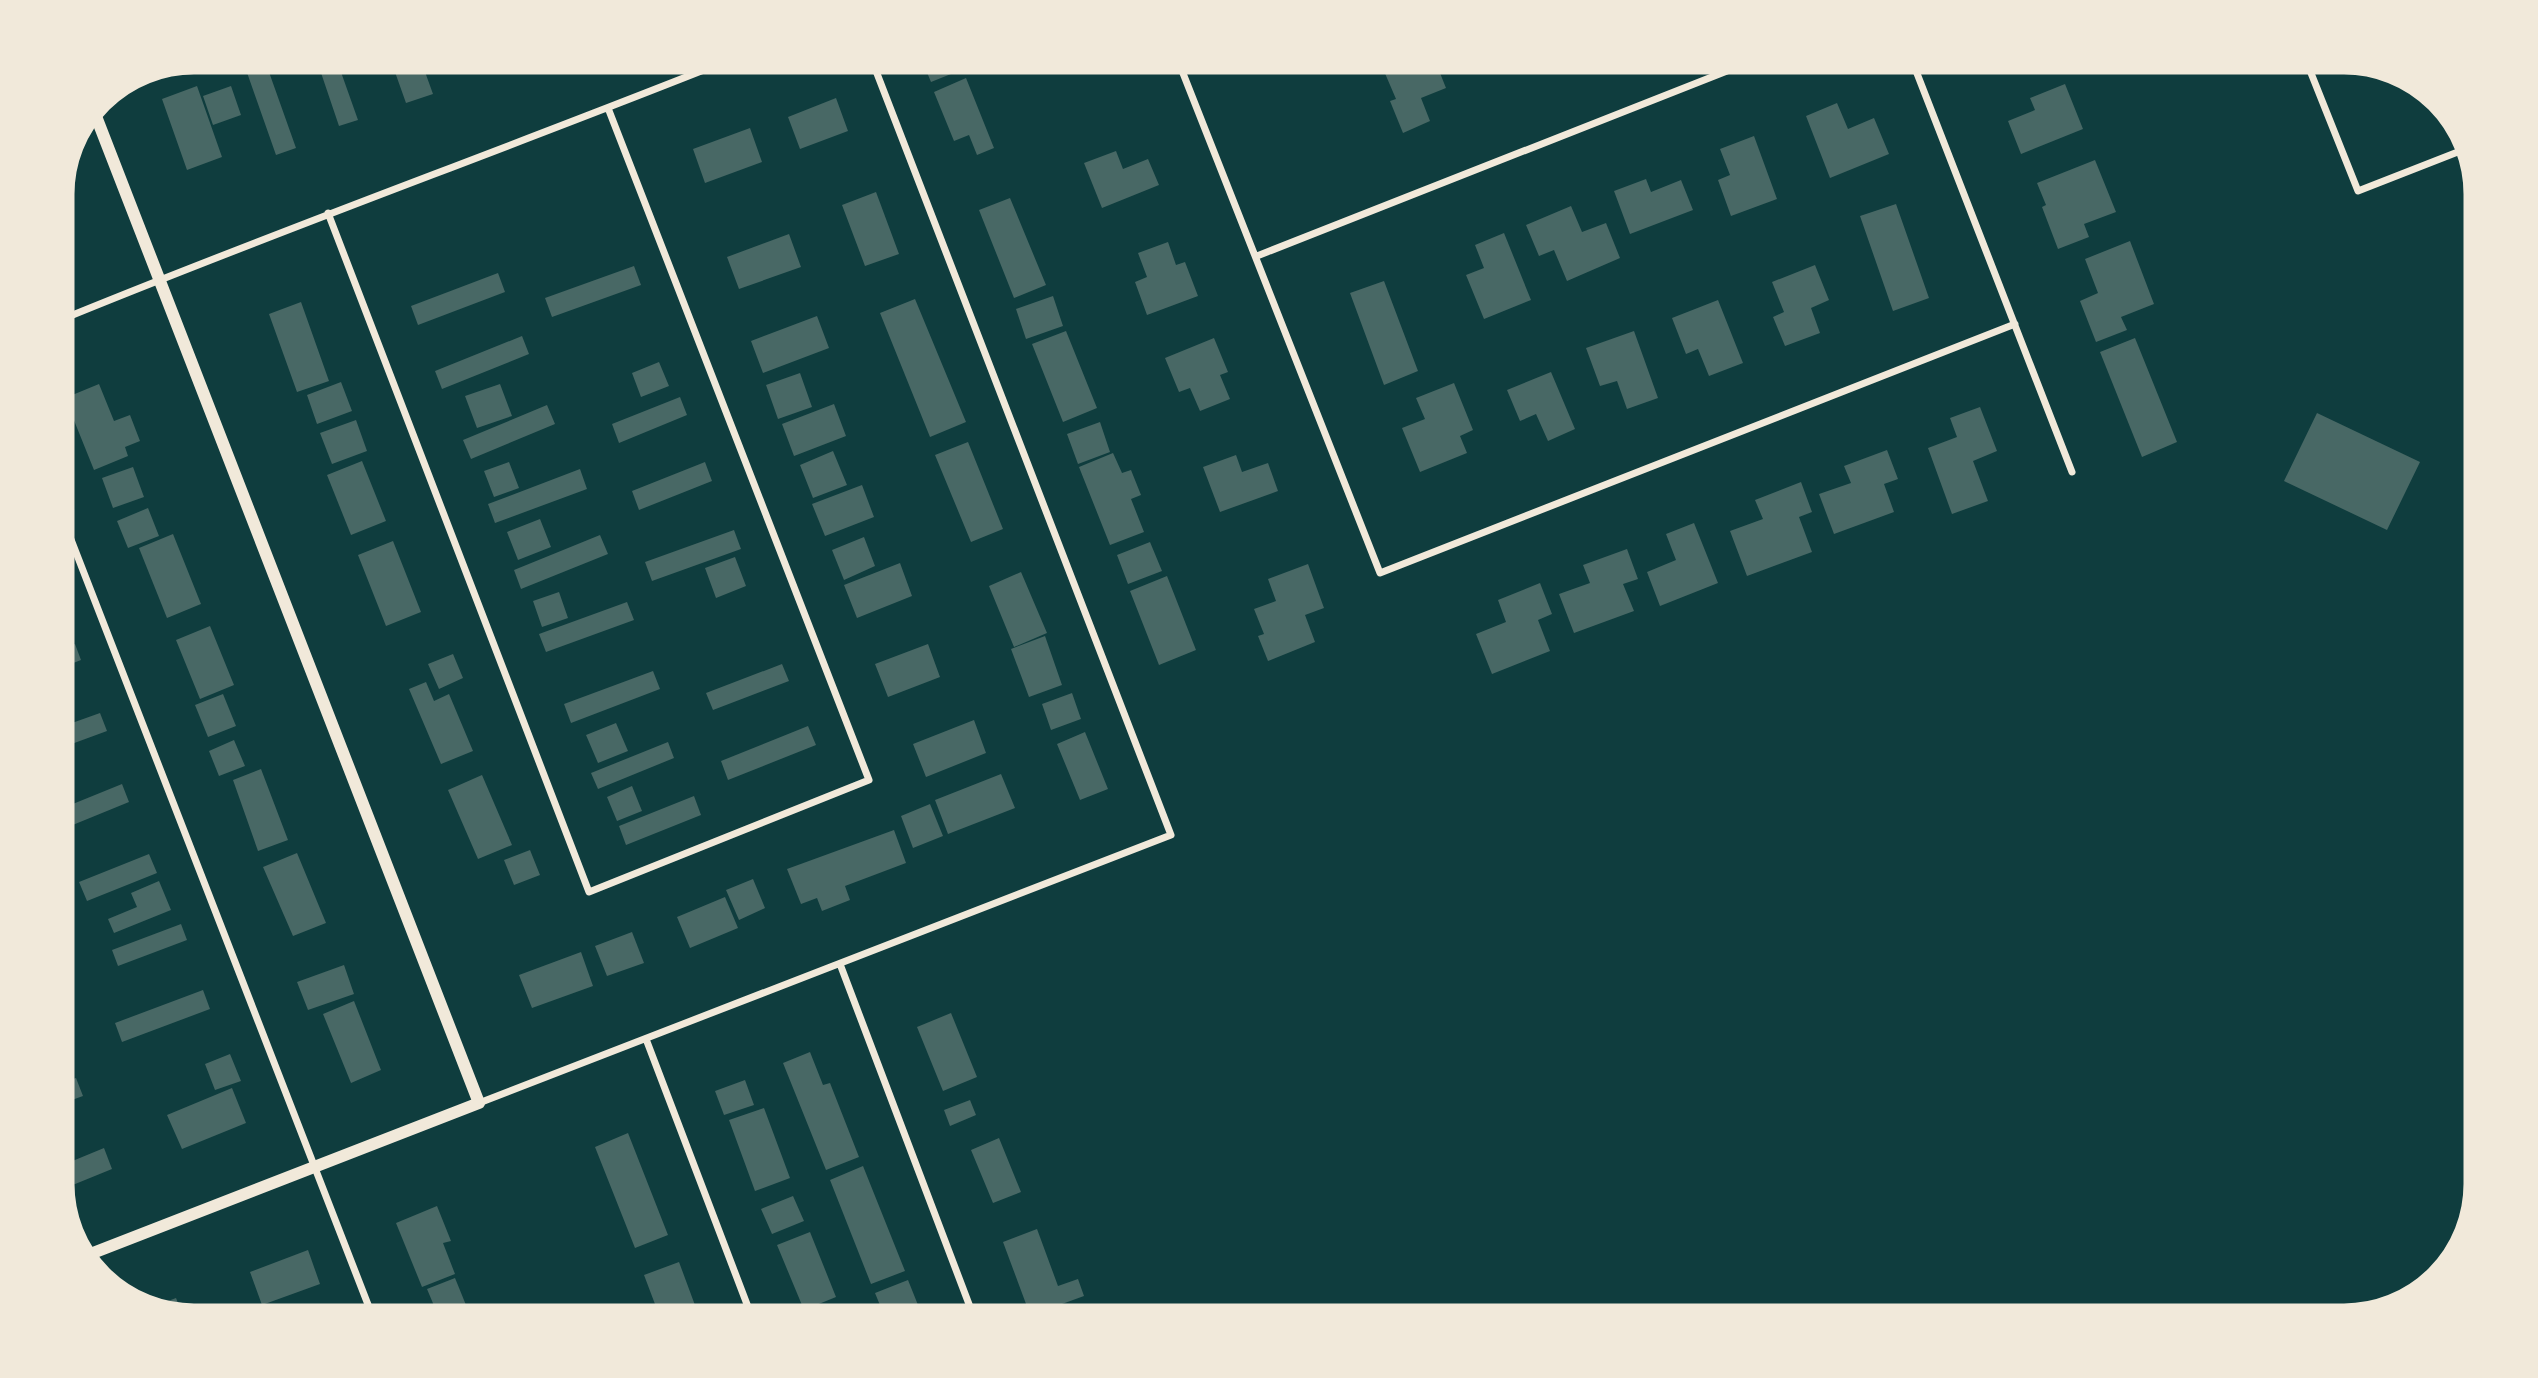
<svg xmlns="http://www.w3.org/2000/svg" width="2538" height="1378" font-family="'Source Sans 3',sans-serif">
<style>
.building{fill:#486865}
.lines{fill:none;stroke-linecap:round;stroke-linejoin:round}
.minor{stroke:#f1e9da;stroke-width:7}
.tertiary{stroke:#f1e9da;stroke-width:12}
.rim{fill:none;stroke:#f1e9da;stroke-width:9}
</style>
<rect width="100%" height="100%" fill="#0f3d3e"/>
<!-- building -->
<path class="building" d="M 264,58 L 296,148 L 276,155 L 244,64 Z
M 316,58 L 336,58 L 358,120 L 339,126 Z
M 390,58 L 420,58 L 433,94 L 406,103 Z
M 921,58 L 956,58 L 961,70 L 931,82 Z
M 1415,58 L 1434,58 L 1446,88 L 1421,98 L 1430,121 L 1403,133 L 1390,101 L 1396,99 L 1384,71 Z
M 966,78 L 994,148 L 977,155 L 969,135 L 954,141 L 934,92 Z
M 2065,84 L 2083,129 L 2021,154 L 2008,121 L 2035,110 L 2030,98 Z
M 197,86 L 222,157 L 187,170 L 162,99 Z
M 231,86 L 241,115 L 213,125 L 203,96 Z
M 836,98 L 848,131 L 800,149 L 788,117 Z
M 1837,103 L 1848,129 L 1874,118 L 1889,154 L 1830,178 L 1806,116 Z
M 750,128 L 762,162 L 705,183 L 693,149 Z
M 1754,136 L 1777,199 L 1731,216 L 1718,180 L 1730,175 L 1720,149 Z
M 1116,151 L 1123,169 L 1148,159 L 1159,185 L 1102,208 L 1084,163 Z
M 2095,160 L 2116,212 L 2084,224 L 2089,237 L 2058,249 L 2042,207 L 2046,205 L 2037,183 Z
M 1646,179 L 1651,192 L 1681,180 L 1693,210 L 1630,234 L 1614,191 Z
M 876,192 L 899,254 L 865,266 L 842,205 Z
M 1010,198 L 1046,285 L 1014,298 L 979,210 Z
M 1896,204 L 1929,298 L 1893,311 L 1860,216 Z
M 1571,206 L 1582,232 L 1606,223 L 1620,258 L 1567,281 L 1554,250 L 1539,256 L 1526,225 Z
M 1504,233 L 1531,300 L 1484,319 L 1466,275 L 1484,268 L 1475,245 Z
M 789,234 L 801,267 L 739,289 L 727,257 Z
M 2130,241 L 2154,304 L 2121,317 L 2127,330 L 2096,342 L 2080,301 L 2098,293 L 2085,259 Z
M 1168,242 L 1176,265 L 1185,262 L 1198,296 L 1147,315 L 1135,282 L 1147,277 L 1138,253 Z
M 1815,265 L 1829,300 L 1811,308 L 1820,333 L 1785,346 L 1773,317 L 1784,312 L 1772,282 Z
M 634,266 L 641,285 L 552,317 L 545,298 Z
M 498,273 L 505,292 L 418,325 L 411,306 Z
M 1384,281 L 1418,371 L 1384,385 L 1350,293 Z
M 1053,296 L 1063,326 L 1026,339 L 1016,309 Z
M 915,299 L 966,422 L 930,437 L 880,313 Z
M 1718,300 L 1743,363 L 1709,376 L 1698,349 L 1686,354 L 1672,318 Z
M 301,302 L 329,381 L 297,392 L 269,314 Z
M 817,316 L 829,348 L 763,373 L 751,341 Z
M 1066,331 L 1097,408 L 1063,422 L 1032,344 Z
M 1634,331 L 1658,398 L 1627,409 L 1617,381 L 1600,386 L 1586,348 Z
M 522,336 L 529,354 L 442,389 L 435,371 Z
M 1214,338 L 1228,372 L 1220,375 L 1230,399 L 1200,411 L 1190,388 L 1179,392 L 1165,358 Z
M 2135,338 L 2177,442 L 2142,457 L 2100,352 Z
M 659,362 L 669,386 L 641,397 L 632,373 Z
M 1551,372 L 1575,429 L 1548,441 L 1536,414 L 1520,421 L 1507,390 Z
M 800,373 L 812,407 L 778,419 L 766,385 Z
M 341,382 L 352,411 L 317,424 L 307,395 Z
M 1454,383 L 1473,430 L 1460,436 L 1467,453 L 1420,472 L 1402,428 L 1425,419 L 1416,398 Z
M 99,384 L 114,421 L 130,415 L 140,441 L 125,447 L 128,456 L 94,470 L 65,398 Z
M 500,384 L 512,416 L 477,428 L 465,396 Z
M 680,397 L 687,415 L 619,443 L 612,424 Z
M 834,404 L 846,436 L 794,456 L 782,424 Z
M 547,405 L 555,424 L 471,459 L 463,440 Z
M 1980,407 L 1997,451 L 1973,461 L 1988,501 L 1952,514 L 1928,448 L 1957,437 L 1950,418 Z
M 2317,413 L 2420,462 L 2387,530 L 2284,481 Z
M 356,420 L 367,451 L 332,464 L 320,433 Z
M 1100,422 L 1110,452 L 1078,464 L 1067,434 Z
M 968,442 L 1003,529 L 971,542 L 935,455 Z
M 1887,450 L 1898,479 L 1884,484 L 1894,512 L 1834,534 L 1819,494 L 1851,483 L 1844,466 Z
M 833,451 L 847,485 L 813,498 L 800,465 Z
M 1113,453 L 1122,473 L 1131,470 L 1141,495 L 1131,499 L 1144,532 L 1110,545 L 1079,467 Z
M 1236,455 L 1242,472 L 1268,463 L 1278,491 L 1220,512 L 1203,467 Z
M 362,461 L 386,521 L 351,535 L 327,475 Z
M 509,462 L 519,488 L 494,497 L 484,471 Z
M 705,462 L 712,481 L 639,510 L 632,491 Z
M 133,467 L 144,497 L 113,508 L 102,478 Z
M 580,469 L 587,489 L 495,523 L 488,504 Z
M 1801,482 L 1812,512 L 1799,517 L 1812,552 L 1747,576 L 1730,531 L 1763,519 L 1755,500 Z
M 862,485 L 874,517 L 825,536 L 812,504 Z
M 148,508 L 159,536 L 128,548 L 117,521 Z
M 540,519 L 551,547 L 518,560 L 507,532 Z
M 1694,523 L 1718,583 L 1660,606 L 1647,572 L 1676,560 L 1666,534 Z
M 734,530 L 741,549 L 652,581 L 645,562 Z
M 173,534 L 201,604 L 167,618 L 139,548 Z
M 600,535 L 608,554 L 521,589 L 514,570 Z
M 864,537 L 875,566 L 844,580 L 832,550 Z
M 393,541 L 421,612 L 386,626 L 358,555 Z
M 1150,542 L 1162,571 L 1128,584 L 1117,555 Z
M 1627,549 L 1638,579 L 1623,584 L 1634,611 L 1574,633 L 1559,594 L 1590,583 L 1583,565 Z
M 735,557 L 746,586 L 716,598 L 705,568 Z
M 900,563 L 912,596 L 857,618 L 844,585 Z
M 1308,564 L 1324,608 L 1305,615 L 1315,642 L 1268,661 L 1258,636 L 1264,634 L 1254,609 L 1276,601 L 1268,579 Z
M 1021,572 L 1047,633 L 1014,647 L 989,586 Z
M 1167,576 L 1196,650 L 1159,665 L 1130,591 Z
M 1540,583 L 1552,614 L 1538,620 L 1550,651 L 1492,674 L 1476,634 L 1506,622 L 1498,600 Z
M 559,592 L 568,618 L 542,627 L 533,601 Z
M 627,602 L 634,620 L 546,652 L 539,634 Z
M 210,626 L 234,685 L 200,699 L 176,640 Z
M 1045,636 L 1062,685 L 1029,697 L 1011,649 Z
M 75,644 L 81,660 L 58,669 L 58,650 Z
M 928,644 L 940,677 L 888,697 L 875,664 Z
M 453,654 L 463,678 L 439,689 L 428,664 Z
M 782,664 L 789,681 L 713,710 L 706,693 Z
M 653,671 L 660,689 L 571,723 L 564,704 Z
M 426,682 L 434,701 L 449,694 L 473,751 L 441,764 L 409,689 Z
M 1072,693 L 1081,719 L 1051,730 L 1042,704 Z
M 223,694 L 236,726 L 208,737 L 195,705 Z
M 100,713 L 107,731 L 58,749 L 58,728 Z
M 974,720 L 986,753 L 926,777 L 913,744 Z
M 616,723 L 628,751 L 598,763 L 586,735 Z
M 808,726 L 816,745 L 728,780 L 721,761 Z
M 1085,732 L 1108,789 L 1080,800 L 1057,744 Z
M 234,740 L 245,766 L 219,776 L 209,751 Z
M 668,742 L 674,758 L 598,789 L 591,773 Z
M 261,769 L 288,840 L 258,851 L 233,780 Z
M 1001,774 L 1015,808 L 948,834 L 935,800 Z
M 482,775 L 512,845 L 478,859 L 448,790 Z
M 122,784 L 129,802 L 58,831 L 58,810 Z
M 632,786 L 642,811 L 617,821 L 607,797 Z
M 694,796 L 701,815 L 626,845 L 619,826 Z
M 930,804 L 943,836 L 913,848 L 901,816 Z
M 894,830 L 906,863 L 845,886 L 850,900 L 822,911 L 817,898 L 801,904 L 787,869 Z
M 530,850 L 540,875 L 514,885 L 504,860 Z
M 297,853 L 326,923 L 293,936 L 263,867 Z
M 149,854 L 157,873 L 87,901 L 79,882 Z
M 753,879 L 765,908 L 739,920 L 726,890 Z
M 159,881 L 171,910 L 114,933 L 108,919 L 137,907 L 131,893 Z
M 725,897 L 738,928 L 690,948 L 677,917 Z
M 181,924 L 187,940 L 118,966 L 112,950 Z
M 632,932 L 644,963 L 607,976 L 595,946 Z
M 581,952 L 593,986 L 532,1008 L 519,975 Z
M 344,965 L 354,994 L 308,1010 L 297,982 Z
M 203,990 L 210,1009 L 122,1042 L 115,1023 Z
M 354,1001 L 381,1070 L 351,1083 L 323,1014 Z
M 951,1013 L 977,1077 L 943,1091 L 917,1027 Z
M 810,1052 L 823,1085 L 830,1083 L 859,1157 L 826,1170 L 783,1063 Z
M 230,1054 L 241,1081 L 215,1090 L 205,1064 Z
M 76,1078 L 83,1096 L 58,1105 L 58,1084 Z
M 745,1080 L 754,1105 L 724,1115 L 715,1091 Z
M 232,1088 L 246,1123 L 182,1149 L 167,1115 Z
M 970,1100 L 976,1115 L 950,1126 L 944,1110 Z
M 764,1108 L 790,1178 L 755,1191 L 729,1120 Z
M 628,1133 L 668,1235 L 635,1248 L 595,1147 Z
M 999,1138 L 1021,1192 L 993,1203 L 971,1150 Z
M 104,1148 L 112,1169 L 58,1191 L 58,1167 Z
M 863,1166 L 905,1271 L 871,1284 L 830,1180 Z
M 793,1196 L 804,1221 L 772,1234 L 761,1209 Z
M 437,1206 L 451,1241 L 443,1243 L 455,1274 L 422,1287 L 396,1223 Z
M 1037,1229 L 1058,1286 L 1078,1279 L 1084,1296 L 1062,1304 L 1068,1320 L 1032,1320 L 1003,1242 Z
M 810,1232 L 836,1297 L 804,1310 L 777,1245 Z
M 308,1250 L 320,1284 L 262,1305 L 250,1272 Z
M 679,1262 L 699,1316 L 687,1320 L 661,1320 L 644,1275 Z
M 455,1278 L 468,1310 L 440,1320 L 427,1289 Z
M 908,1280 L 924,1320 L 886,1320 L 875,1293 Z
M 176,1298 L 184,1318 L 147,1309 Z
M 842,1308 L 846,1320 L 811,1320 Z"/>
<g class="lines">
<!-- minor -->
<path class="minor" d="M 1177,58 L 1380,573 L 2015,324
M 1911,58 L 2072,472
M 2305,58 L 2358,191 L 2468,148
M 328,213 L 589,892 L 869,780 L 608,108
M 1257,256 L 1760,58
M 58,321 C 282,229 509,148 734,58
M 58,506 L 374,1320
M 840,964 L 975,1320
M 646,1039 L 753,1320
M 479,1103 L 1171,835 L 871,58"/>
<!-- tertiary -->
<path class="tertiary" d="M 80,1258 L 479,1103 L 92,106"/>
</g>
<!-- crop -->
<path d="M0 0H2538V1378H0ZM194 70H2344A124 124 0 0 1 2468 194V1184A124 124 0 0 1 2344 1308H194A124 124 0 0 1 70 1184V194A124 124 0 0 1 194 70Z" fill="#f1e9da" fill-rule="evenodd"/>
<path class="rim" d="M194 70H2344A124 124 0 0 1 2468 194V1184A124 124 0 0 1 2344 1308H194A124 124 0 0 1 70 1184V194A124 124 0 0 1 194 70Z"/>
</svg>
